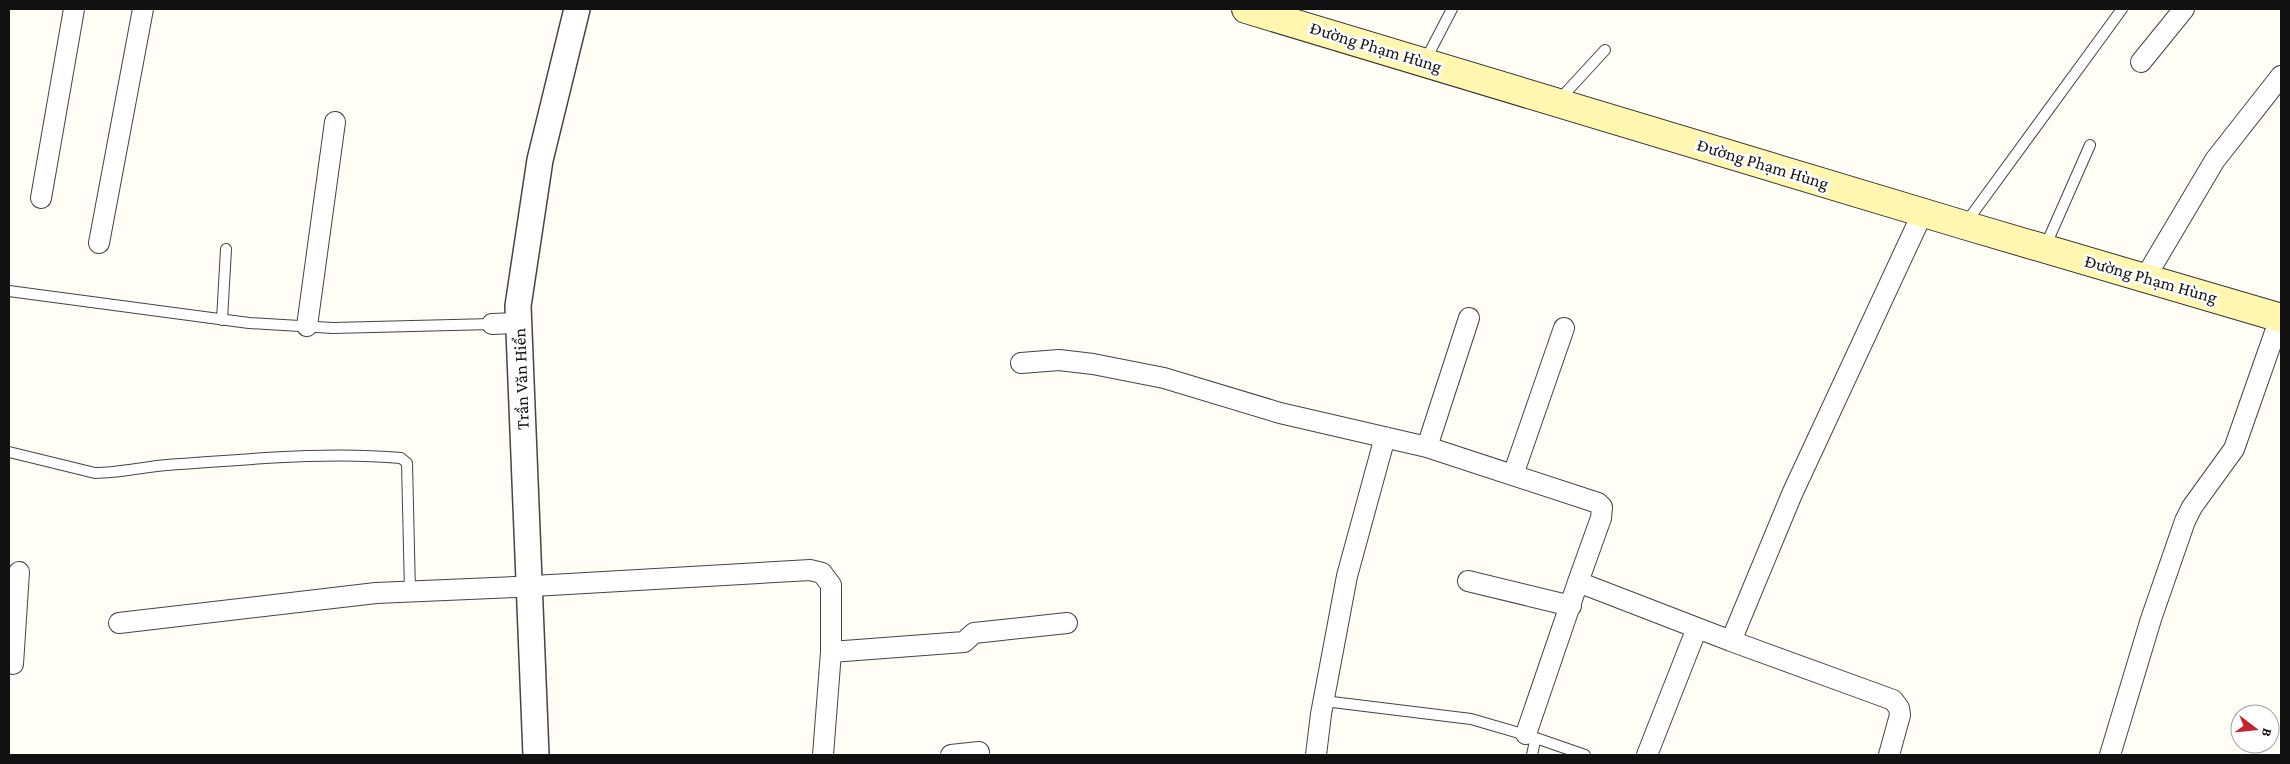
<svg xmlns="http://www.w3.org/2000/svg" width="2290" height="764" font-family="'Crimson Pro',serif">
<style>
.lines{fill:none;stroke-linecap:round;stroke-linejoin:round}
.service-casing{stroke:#444;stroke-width:12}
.minor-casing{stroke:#444;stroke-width:22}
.tertiary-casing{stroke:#444;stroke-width:28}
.secondary-casing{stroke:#333;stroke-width:30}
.service{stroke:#fff;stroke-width:10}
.minor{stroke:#fff;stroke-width:20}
.tertiary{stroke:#fff;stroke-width:25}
.secondary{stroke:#fff6b0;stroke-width:28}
.labels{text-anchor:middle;stroke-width:5;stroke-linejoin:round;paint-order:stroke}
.street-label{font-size:18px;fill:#111;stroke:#fff}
</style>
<rect width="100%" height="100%" fill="#fffdf5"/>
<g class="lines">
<defs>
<path id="service" d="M 1425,61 L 1452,9
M 1558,101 L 1605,50
M 1965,224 L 2122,9
M 2045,247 L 2090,145
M 9,291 L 249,323 L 333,328 L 492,324
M 222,320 L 226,249
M 9,452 L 95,473 C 119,473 143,467 167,465 C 244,460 325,451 401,458 L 407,463 L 410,592
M 1324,701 L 1471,719 L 1533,737 L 1535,741 L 1532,755
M 1533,737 L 1585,755"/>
<path id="minor" d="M 2141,62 L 2184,9
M 41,198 L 74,9
M 99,243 L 143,9
M 2145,278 L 2215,160 L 2281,76
M 492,324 L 519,323
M 307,326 L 335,122
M 1021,363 L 1059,360 L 1093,364 L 1164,378 L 1280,413 L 1427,447 L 1598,503 L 1602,507 L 1601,518 L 1578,582 L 1731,641
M 1427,447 L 1469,318
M 1513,475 L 1564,328
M 1468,581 L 1571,606
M 119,623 L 376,593 L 516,587 L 810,570 L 822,573 L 831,585 L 831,652 L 823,755
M 831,652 L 964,642 L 974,633 L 1067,623
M 13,664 L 19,572
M 1526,734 L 1578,582
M 951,755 L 979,752
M 1316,755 L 1321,714 L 1347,576 L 1385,437
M 1647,755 L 1697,628
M 1889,755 L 1900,715 L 1899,708 L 1893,700 L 1731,641 L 1792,494 L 1923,212
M 2110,755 L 2151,619 L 2185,521 L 2192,507 L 2234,449 L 2280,318"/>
<path id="tertiary" d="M 536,755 L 518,306 L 540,160 L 577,9"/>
<path id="secondary" d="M 1246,9 L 1964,225 L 2281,318"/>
</defs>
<!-- service casing -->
<use href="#service" class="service-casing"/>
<!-- minor casing -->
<use href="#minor" class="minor-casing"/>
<!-- tertiary casing -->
<use href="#tertiary" class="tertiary-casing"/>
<!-- secondary casing -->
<use href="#secondary" class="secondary-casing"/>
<!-- service -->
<use href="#service" class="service"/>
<!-- minor -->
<use href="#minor" class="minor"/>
<!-- tertiary -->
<use href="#tertiary" class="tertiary"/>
<!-- secondary -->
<use href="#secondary" class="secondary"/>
</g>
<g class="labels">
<!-- street labels -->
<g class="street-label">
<text transform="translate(1376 47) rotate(17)" y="6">Đường Phạm Hùng</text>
<text transform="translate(1763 164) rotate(17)" y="6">Đường Phạm Hùng</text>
<text transform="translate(2151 279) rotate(16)" y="6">Đường Phạm Hùng</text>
<text transform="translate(521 379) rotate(-92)" y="6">Trần Văn Hiển</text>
</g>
</g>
<!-- border -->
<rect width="2290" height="764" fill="none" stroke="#111111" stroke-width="20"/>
<!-- north arrow -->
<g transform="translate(2255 729) rotate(106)"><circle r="24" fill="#ffffff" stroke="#a0a0a0"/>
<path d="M0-4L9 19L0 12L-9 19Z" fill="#c4262e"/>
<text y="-8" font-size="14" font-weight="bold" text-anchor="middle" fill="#111111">B</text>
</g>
</svg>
